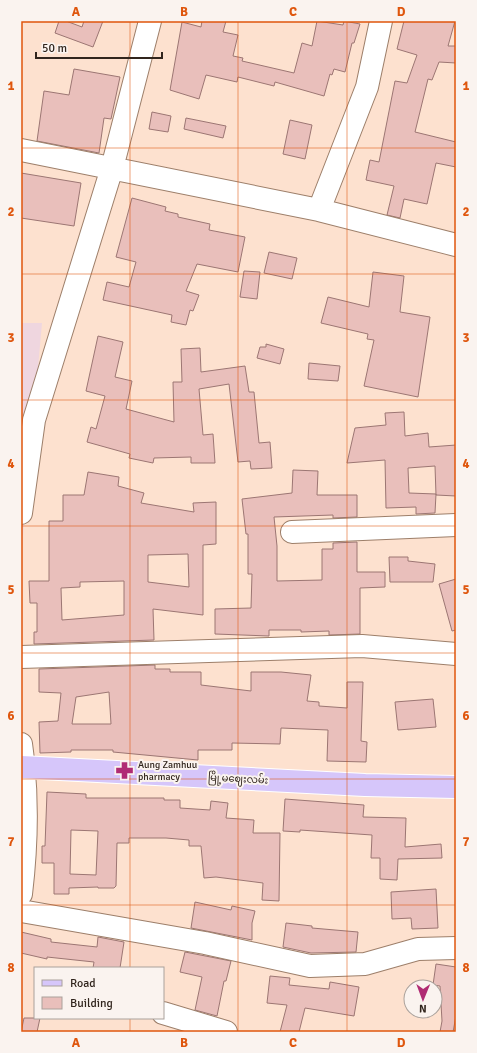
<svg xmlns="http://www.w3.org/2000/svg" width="477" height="1053" font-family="Signika,'Noto Sans Myanmar',sans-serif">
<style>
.education{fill:#efd6df}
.building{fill:#e9bfbb;stroke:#9c7673;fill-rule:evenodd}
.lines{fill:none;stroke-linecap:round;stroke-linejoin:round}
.minor-casing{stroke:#9d7f6a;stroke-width:24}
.major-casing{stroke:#fff;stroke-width:24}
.minor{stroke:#fff;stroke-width:22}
.major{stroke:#d6c6fa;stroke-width:22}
.grid{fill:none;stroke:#df560d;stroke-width:1;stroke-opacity:0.55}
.labels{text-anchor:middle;stroke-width:4;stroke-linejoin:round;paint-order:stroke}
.poi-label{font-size:10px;fill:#31251d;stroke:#faf3ef;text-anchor:start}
.street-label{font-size:10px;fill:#31251d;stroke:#faf3ef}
.neatline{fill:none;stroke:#df560d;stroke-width:1.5}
.grid-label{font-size:13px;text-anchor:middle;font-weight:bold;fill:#df560d}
</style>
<rect width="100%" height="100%" fill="#fde1cf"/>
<!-- education -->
<path class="education" d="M 21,323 L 42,323 L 21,557 Z"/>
<!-- building -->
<path class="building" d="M 59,21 L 66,21 L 82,27 L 84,21 L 103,21 L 93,47 L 55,33 Z
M 202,21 L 226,21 L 223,32 L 238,35 L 233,56 L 243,58 L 242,61 L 294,73 L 302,43 L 312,46 L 317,21 L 343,25 L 344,21 L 360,24 L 354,43 L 352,43 L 345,72 L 334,69 L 332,75 L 330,74 L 324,96 L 275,82 L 274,86 L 238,77 L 237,82 L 206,75 L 199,99 L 170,90 L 182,22 L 201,27 Z
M 404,21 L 455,21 L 448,46 L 456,46 L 456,63 L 439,62 L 432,80 L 428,79 L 415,132 L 456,142 L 456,167 L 436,163 L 427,204 L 404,199 L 400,218 L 387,215 L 394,186 L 366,180 L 370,160 L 379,162 L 395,81 L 407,83 L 417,55 L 397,49 Z
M 74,69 L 120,77 L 111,119 L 104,118 L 99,153 L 37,141 L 44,91 L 69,95 Z
M 152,112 L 171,116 L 168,132 L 149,129 Z
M 186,118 L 226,126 L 223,138 L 184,129 Z
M 290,120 L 312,125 L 305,159 L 283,154 Z
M 21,173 L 81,183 L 74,226 L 21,218 Z
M 132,198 L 166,207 L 165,211 L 178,214 L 178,217 L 210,224 L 209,230 L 245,237 L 238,272 L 197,264 L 186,291 L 199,295 L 193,311 L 190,310 L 186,325 L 171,322 L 172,315 L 103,300 L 107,282 L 129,287 L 136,262 L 116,257 Z
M 269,252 L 297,258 L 292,279 L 264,273 Z
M 244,271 L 260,272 L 257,299 L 240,297 Z
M 373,272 L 404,276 L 400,312 L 430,317 L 418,397 L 364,386 L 374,340 L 367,339 L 368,334 L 321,323 L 328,297 L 369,307 Z
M 98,336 L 123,342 L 115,377 L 132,381 L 126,409 L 174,422 L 173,382 L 182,382 L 181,349 L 200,348 L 201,372 L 245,366 L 249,392 L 254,392 L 259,443 L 270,442 L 272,468 L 251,469 L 250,461 L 238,462 L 229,384 L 199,389 L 203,435 L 213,434 L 215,463 L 191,463 L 191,457 L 154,458 L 153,463 L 129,458 L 130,454 L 87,442 L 91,427 L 96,429 L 105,396 L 86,391 Z
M 266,344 L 284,349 L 280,364 L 257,358 L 260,347 L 266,347 Z
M 309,363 L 340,366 L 338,381 L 308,379 Z
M 404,412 L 405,436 L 428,433 L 429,447 L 456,445 L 456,496 L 436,495 L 435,466 L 408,468 L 409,493 L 436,494 L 435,513 L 416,514 L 416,507 L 386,508 L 385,460 L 347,463 L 355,428 L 386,425 L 385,413 Z
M 293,470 L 318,471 L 317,495 L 357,495 L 357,517 L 333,518 L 333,515 L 274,517 L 277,546 L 277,581 L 322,580 L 322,549 L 333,549 L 333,543 L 357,542 L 357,572 L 385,572 L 385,587 L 360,588 L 360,634 L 329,635 L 329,631 L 301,632 L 301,630 L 269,630 L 269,636 L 215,634 L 215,609 L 251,608 L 252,574 L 248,574 L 248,534 L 246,534 L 242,499 L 292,493 Z
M 88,472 L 119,477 L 118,486 L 144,493 L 141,503 L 194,512 L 193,503 L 216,502 L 216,544 L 203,545 L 203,615 L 153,609 L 154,640 L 34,644 L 34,632 L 37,632 L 37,603 L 30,603 L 29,581 L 49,581 L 49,521 L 63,521 L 63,495 L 84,495 ZM 188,554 L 189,587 L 148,582 L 148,555 ZM 124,581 L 124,615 L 62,620 L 61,588 L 80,587 L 80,582 Z
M 389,557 L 408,557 L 408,561 L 435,564 L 433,582 L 390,582 Z
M 456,579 L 456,630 L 452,631 L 439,584 Z
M 155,665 L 155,669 L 170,669 L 170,672 L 201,672 L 201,685 L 251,691 L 251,672 L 281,672 L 311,675 L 307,701 L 319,702 L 319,706 L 347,708 L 347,682 L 363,682 L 361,741 L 367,742 L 366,762 L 327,761 L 328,730 L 281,728 L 280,744 L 232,743 L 232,750 L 198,750 L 198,760 L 113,752 L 113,750 L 71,750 L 71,752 L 40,753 L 39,722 L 58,721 L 61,693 L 39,692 L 39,669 ZM 109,692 L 111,724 L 72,724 L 76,697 Z
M 433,699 L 436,727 L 398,730 L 395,702 Z
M 47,792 L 86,794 L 86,798 L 164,798 L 164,800 L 180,800 L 180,808 L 210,810 L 211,801 L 228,803 L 226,818 L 254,820 L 253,833 L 280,833 L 279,901 L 262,900 L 263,883 L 216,877 L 204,878 L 201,846 L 189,846 L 189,840 L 166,838 L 129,838 L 129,843 L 117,843 L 116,886 L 114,888 L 98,888 L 98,887 L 69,888 L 69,894 L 54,894 L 54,863 L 42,863 L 42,846 L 45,846 ZM 71,830 L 98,831 L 96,875 L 70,874 Z
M 285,799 L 364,805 L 363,817 L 406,818 L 405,847 L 441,844 L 442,858 L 398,859 L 397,880 L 380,879 L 380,858 L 371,858 L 372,835 L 300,830 L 300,832 L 283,831 Z
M 436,889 L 438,928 L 412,929 L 411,918 L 392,919 L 391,892 Z
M 195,902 L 231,910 L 232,906 L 255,911 L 252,923 L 252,940 L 191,928 Z
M 286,923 L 312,926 L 312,928 L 358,932 L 356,952 L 311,953 L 283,947 Z
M 21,932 L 51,939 L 51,942 L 97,947 L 98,937 L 124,942 L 120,968 L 93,968 L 94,962 L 47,957 L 47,959 L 21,953 Z
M 185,952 L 231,961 L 226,981 L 224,981 L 217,1016 L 195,1010 L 202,977 L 180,972 Z
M 436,964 L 456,967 L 456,1016 L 453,1032 L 440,1032 L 442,1021 L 440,986 L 433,985 Z
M 270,976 L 290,978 L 289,985 L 329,989 L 330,982 L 359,987 L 354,1016 L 305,1008 L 299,1032 L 280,1032 L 287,1005 L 267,1003 Z
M 24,1018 L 40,1018 L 37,1032 L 21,1032 Z"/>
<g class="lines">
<defs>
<path id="minor" d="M 21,150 L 319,210 L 456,245
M 319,210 L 367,87 L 381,21
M 21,513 L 34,420 L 112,168 L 150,21
M 292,532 L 456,525
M 21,657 L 362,646 L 456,654
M 21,744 C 28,794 27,844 21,894
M 21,911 L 205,943 L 310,966 L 365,964 L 418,949 L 456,948
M 163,1013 L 226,1032"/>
<path id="major" d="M 21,767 L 365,785 L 456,787"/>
</defs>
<!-- minor casing -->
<use href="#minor" class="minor-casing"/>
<!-- major casing -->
<use href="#major" class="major-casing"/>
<!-- minor -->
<use href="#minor" class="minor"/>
<!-- major -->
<use href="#major" class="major"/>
</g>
<!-- grid -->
<path class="grid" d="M 130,21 L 130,968M 238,21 L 238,1032M 347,21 L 347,1032M 21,148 L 456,148M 21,274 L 456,274M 21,400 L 456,400M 21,526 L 456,526M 21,653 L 456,653M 21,779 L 456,779M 21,905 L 456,905M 130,1018 L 130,1032"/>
<!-- icons -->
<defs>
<symbol id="pharmacy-bare" viewBox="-9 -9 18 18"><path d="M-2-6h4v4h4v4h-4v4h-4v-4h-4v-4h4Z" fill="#b02c74" stroke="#faf3ef" stroke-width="2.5" paint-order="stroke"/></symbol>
</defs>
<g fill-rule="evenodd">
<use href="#pharmacy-bare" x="112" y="758" width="25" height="25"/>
</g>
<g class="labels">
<!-- poi labels -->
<g class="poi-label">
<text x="138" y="768">Aung Zamhuu<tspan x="138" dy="12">pharmacy</tspan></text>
</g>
<!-- street labels -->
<g class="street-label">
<text transform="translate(238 778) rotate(3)" y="4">မြို့မဈေးလမ်း</text>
</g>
</g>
<!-- border -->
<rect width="477" height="1053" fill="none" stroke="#faf3ef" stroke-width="44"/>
<!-- legend -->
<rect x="34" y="967" width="130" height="52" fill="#faf3ef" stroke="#aaa19b"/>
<rect x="42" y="980" width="20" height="6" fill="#d6c6fa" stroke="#aaa19b"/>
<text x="70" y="987" font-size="12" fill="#31251d">Road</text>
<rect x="42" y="997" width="20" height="12" fill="#e9bfbb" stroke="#aaa19b"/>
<text x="70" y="1007" font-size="12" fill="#31251d">Building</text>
<!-- north arrow -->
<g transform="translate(423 999) rotate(181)"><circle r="19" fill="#faf3ef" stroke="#aaa19b"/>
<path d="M0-3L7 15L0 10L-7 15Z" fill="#b02c74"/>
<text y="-6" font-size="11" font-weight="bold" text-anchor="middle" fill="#31251d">N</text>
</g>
<!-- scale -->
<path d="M36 52v6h126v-6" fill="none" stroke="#31251d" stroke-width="2"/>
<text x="42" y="52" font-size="12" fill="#31251d" stroke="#faf3ef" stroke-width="3" paint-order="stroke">50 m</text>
<rect x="22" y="22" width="433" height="1009" class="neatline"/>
<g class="grid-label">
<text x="76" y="16">A</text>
<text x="184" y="16">B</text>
<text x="293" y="16">C</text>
<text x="401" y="16">D</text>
<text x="11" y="90">1</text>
<text x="466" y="90">1</text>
<text x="11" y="216">2</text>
<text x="466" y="216">2</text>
<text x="11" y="342">3</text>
<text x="466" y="342">3</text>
<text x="11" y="468">4</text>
<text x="466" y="468">4</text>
<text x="11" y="594">5</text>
<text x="466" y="594">5</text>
<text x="11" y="720">6</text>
<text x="466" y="720">6</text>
<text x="11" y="846">7</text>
<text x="466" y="846">7</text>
<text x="11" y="972">8</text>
<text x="466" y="972">8</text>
<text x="76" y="1047">A</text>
<text x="184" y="1047">B</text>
<text x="293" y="1047">C</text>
<text x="401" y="1047">D</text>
</g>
</svg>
